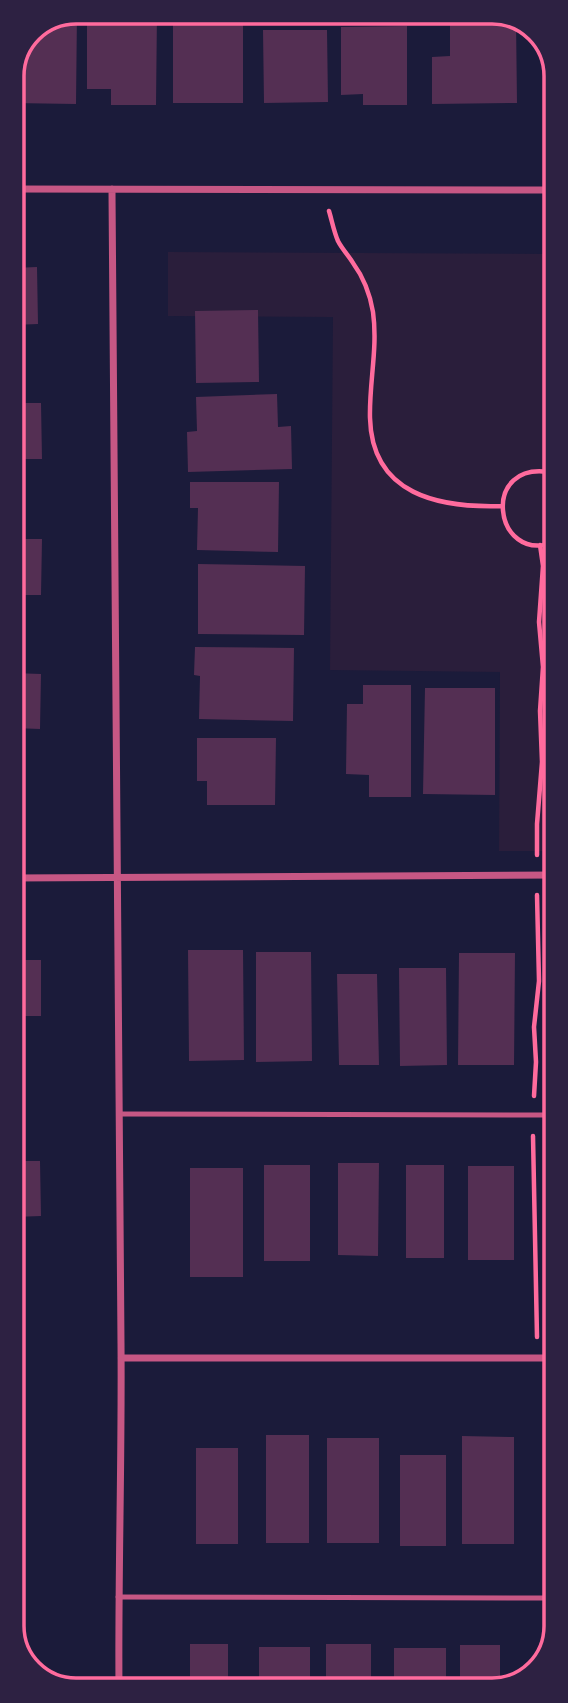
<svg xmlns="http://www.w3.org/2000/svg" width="568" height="1703" font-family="'Source Sans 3',sans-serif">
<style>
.green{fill:#2a1e3b}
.building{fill:#542f53}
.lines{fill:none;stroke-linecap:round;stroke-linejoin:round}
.path{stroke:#ff6b9d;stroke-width:4.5}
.service{stroke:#c65784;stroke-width:5}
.minor{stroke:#c65784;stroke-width:7}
.rim{fill:none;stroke:#ff6b9d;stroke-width:3.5}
</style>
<rect width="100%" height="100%" fill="#1b1b3a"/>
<!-- green -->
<path class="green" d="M 168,252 L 554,254 L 555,851 L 499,851 L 500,672 L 330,670 L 333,317 L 168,316 Z"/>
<!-- building -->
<path class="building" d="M 77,12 L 76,104 L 12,103 L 12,73 L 31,31 Z
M 87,12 L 157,12 L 156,105 L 111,105 L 111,89 L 87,89 Z
M 173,12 L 243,12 L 243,103 L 173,103 Z
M 450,19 L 513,19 L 516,20 L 517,103 L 432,104 L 432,57 L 450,56 Z
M 407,26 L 407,105 L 363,105 L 363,94 L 341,95 L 341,27 Z
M 263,30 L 327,30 L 328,102 L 264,103 Z
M 37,267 L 38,324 L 13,325 L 13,268 Z
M 258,310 L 259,382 L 196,383 L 195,311 Z
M 13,351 L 20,351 L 19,392 L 13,392 Z
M 277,394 L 278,427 L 291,426 L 292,469 L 188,472 L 187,432 L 197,431 L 196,397 Z
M 13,403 L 41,403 L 42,459 L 13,459 Z
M 13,482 L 25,482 L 24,527 L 13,527 Z
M 190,482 L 279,482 L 278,552 L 197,550 L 198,508 L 190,508 Z
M 13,539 L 42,539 L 41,595 L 13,595 Z
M 198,564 L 305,566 L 304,635 L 198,634 Z
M 13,620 L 19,620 L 20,660 L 13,660 Z
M 195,647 L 294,648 L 293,721 L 199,719 L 200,676 L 194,675 Z
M 13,673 L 41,674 L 40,729 L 13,728 Z
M 363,685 L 411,685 L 411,797 L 369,797 L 369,775 L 346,774 L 347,704 L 363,704 Z
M 425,688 L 495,688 L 495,795 L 423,794 Z
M 197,738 L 276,738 L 275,805 L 207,805 L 207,781 L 197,781 Z
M 188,950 L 243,950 L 244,1060 L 189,1061 Z
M 256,952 L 311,952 L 312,1061 L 256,1062 Z
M 459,953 L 515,953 L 514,1065 L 458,1065 Z
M 13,960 L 41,960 L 41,1016 L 14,1016 Z
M 399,968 L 446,968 L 447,1065 L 400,1066 Z
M 337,974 L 377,974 L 379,1065 L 339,1065 Z
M 14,1033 L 19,1033 L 19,1078 L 14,1078 Z
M 14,1101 L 21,1102 L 20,1151 L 14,1151 Z
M 14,1161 L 40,1161 L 41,1216 L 14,1217 Z
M 338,1163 L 379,1163 L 378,1256 L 338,1255 Z
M 264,1165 L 310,1165 L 310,1261 L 264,1261 Z
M 406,1165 L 444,1165 L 444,1258 L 406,1258 Z
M 468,1166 L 514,1166 L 514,1260 L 468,1260 Z
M 190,1168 L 243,1168 L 243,1277 L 190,1277 Z
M 14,1242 L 17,1242 L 18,1281 L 14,1281 Z
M 14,1305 L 21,1305 L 21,1350 L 14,1350 Z
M 14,1377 L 19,1377 L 19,1417 L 14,1417 Z
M 266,1435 L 309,1435 L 309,1543 L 266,1543 Z
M 462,1436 L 514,1437 L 514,1544 L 462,1544 Z
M 327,1438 L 379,1438 L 379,1543 L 327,1543 Z
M 14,1440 L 20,1440 L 20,1485 L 14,1485 Z
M 196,1448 L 238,1448 L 238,1544 L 196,1544 Z
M 400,1455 L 446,1455 L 446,1546 L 400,1546 Z
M 14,1512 L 18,1512 L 18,1552 L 14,1552 Z
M 14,1574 L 21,1574 L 21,1619 L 14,1619 Z
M 190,1644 L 228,1644 L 228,1690 L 190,1690 Z
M 326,1644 L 371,1644 L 371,1689 L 326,1689 Z
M 460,1645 L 500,1645 L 500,1689 L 460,1689 Z
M 259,1647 L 310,1647 L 310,1690 L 259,1690 Z
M 394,1648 L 446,1648 L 446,1689 L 394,1689 Z"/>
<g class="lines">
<!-- path -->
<path class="path" d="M 329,211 C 332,221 334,232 338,241 C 342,249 349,256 353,263 C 364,278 370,294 373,312 C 378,348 369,383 370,418 C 372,495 439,508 502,506
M 554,473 C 478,457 494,566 554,542
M 537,855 L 537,824 L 542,762 L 540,711 L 543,667 L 539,622 L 543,566 L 540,545
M 534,1096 L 536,1062 L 534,1027 L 539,981 L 537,895
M 533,1136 L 537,1337
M 550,1379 L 550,1577
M 550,1644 L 550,1617"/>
<!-- service -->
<path class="service" d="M 119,1114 L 555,1115
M 118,1597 L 556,1598"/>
<!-- minor -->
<path class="minor" d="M 13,189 L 554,190
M 112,189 C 114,574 118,959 121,1343 C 122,1459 118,1575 119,1690
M 13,878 L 555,875
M 121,1358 L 555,1358"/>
</g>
<!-- crop -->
<path d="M0 0H568V1703H0ZM76 24H492A52 52 0 0 1 544 76V1626A52 52 0 0 1 492 1678H76A52 52 0 0 1 24 1626V76A52 52 0 0 1 76 24Z" fill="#2d2142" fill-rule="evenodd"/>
<path class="rim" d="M76 24H492A52 52 0 0 1 544 76V1626A52 52 0 0 1 492 1678H76A52 52 0 0 1 24 1626V76A52 52 0 0 1 76 24Z"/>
</svg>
